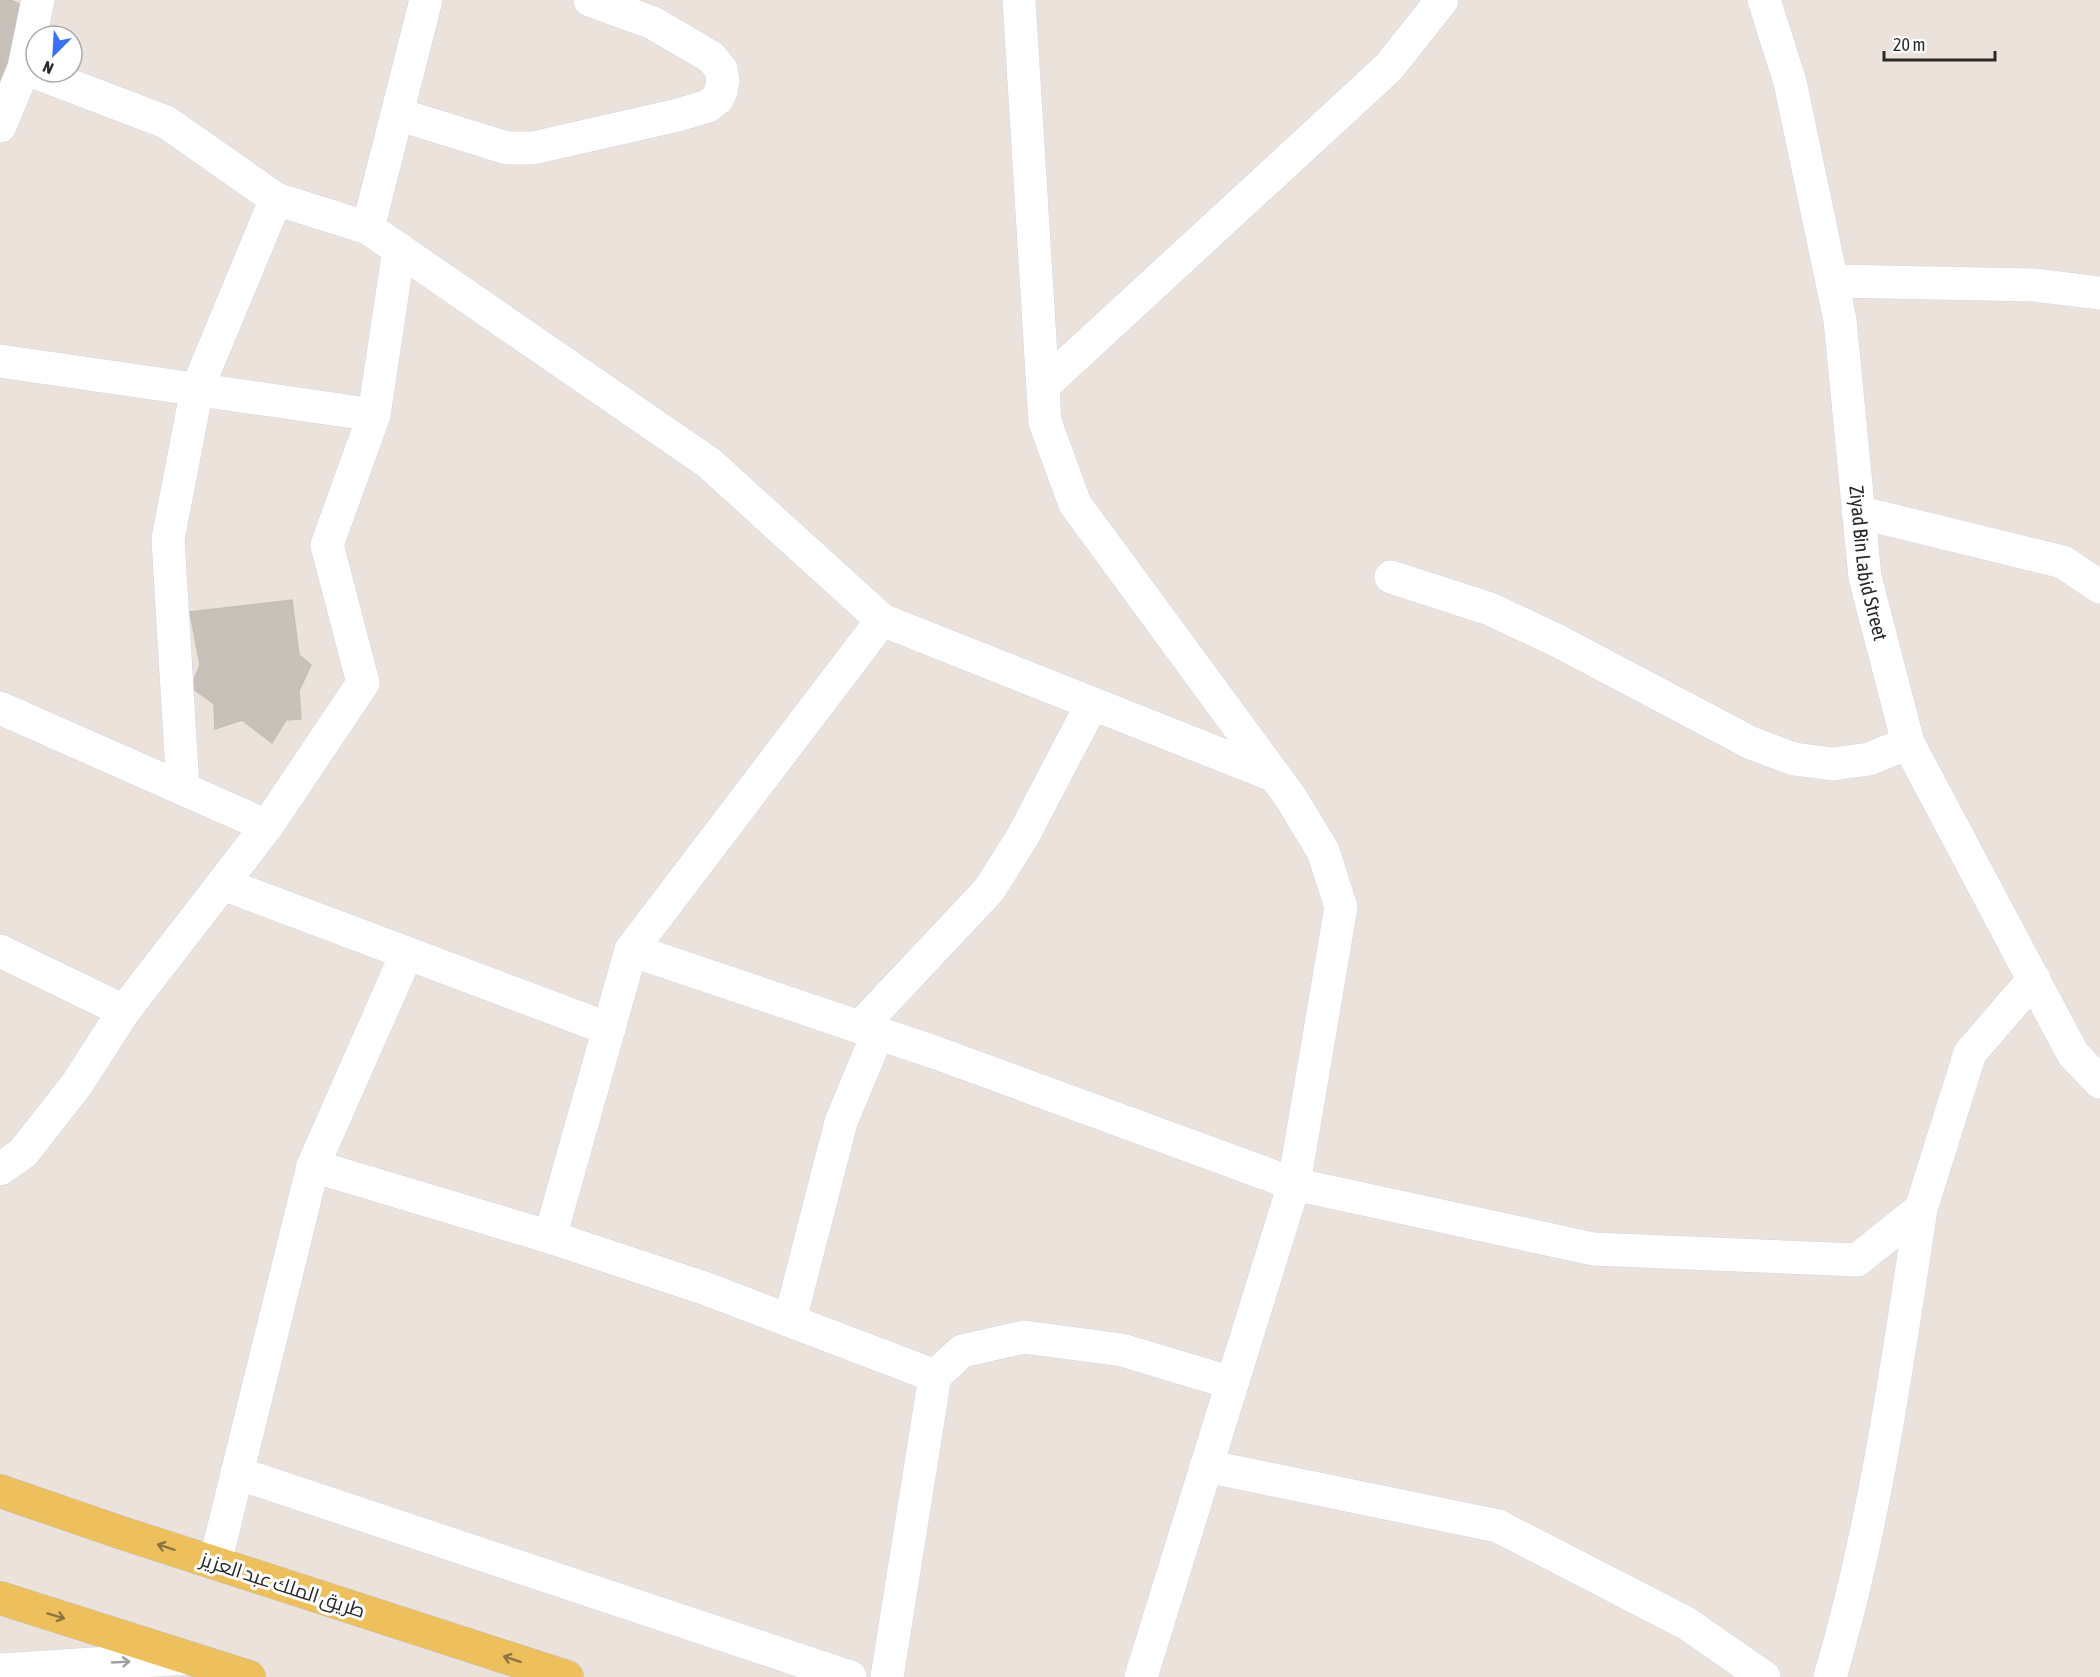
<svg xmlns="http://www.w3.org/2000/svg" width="2100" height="1677" font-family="'Asap Condensed',Cairo,sans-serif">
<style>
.building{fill:#c7c1ba;stroke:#c6bfb5;stroke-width:1.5}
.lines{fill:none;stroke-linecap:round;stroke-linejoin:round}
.street-casing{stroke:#d0d5e2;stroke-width:34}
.secondary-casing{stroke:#d0d5e2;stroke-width:34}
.primary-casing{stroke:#c3c3c3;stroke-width:34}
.street{stroke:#fff;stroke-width:33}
.secondary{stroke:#fff;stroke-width:33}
.primary{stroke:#eebf5d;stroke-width:33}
.oneway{stroke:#8c7443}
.oneway2{stroke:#9f9f9f}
.labels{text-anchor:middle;stroke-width:6;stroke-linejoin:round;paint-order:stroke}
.street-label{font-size:20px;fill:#292929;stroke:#fff}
</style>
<rect width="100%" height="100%" fill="#ebe3db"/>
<!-- building -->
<path class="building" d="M 0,0 L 10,0 L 29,8 L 0,83 Z
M 292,600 L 299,655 L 311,665 L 299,691 L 301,719 L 286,720 L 272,743 L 242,720 L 215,729 L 214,704 L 191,687 L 200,665 L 190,612 Z"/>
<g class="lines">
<defs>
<g id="street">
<path d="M 1019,0 L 1045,422 L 1075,504 L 1291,798 L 1323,851 L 1341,907 L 1294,1184 L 1141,1677"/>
<path id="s1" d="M 1764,0 L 1790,82 L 1840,320 L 1865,577 L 1908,743 L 2073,1054 L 2100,1082"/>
<path d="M 24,68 L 166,122 L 276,199 L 368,228 L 709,463 L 882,620 L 1275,776"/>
<path d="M 397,114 L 507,148 L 533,148 L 678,115 L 708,106 L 717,99 L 721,91 L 723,81 L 721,69 L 711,57 L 653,23 L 590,0"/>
<path d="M 0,126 L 24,68 L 38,0"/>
<path d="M 368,228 L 426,0"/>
<path d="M 1832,281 L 2034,285 L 2100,293"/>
<path d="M 0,361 L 374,415"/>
<path d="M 1043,386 L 1389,67 L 1442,0"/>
<path d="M 1858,512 L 2063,562 L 2100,587"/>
<path d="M 1391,577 L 1490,609 L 1558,641 L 1751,743 L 1794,759 L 1833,764 L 1869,759 L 1908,743"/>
<path d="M 0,708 L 267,826"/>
<path d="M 183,789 L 168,539 L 197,389 L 276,199"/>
<path d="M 223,884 L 609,1029"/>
<path d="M 631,950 L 934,1052 L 1294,1184 L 1593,1249 L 1857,1260 L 1921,1209 L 1970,1053 L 2034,979"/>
<path d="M 0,951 L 124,1011"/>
<path d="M 860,1027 L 989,890 L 1023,836 L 1092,704"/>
<path d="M 313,1166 L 550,1237 L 704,1288 L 935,1376"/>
<path d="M 0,1169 L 23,1153 L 77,1084 L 124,1011 L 267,826 L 363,683 L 327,545 L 374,415 L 399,249"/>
<path d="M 550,1237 L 631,950 L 882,620"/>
<path d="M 790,1320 L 841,1122 L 878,1033"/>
<path d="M 1206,1466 L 1498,1526 L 1686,1623 L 1764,1677"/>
<path d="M 237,1473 L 850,1677"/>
<path d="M 215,1563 L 313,1166 L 407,953"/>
<path d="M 887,1677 L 935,1376 L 962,1351 L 1024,1337 L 1122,1350 L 1232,1383"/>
<path d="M 1830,1677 C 1875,1525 1897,1366 1921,1209"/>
</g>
<path id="secondary" d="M 0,1670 L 187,1658"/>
<path id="primary" d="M 0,1491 L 122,1533 L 567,1677
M 0,1598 L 249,1677"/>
</defs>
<!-- street casing -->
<use href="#street" class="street-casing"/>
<!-- secondary casing -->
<use href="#secondary" class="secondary-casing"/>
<!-- primary casing -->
<use href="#primary" class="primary-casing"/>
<!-- street -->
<use href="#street" class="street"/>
<!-- secondary -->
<use href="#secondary" class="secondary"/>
<!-- primary -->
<use href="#primary" class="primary"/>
</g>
<!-- one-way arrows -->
<defs><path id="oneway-shaft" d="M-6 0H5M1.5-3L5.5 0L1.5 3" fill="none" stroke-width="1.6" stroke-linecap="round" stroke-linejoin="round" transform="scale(1.5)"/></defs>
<g class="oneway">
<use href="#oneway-shaft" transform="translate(166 1547) rotate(-162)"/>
<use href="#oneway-shaft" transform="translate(56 1616) rotate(17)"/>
<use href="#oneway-shaft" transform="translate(512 1659) rotate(-162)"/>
</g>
<use class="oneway2" href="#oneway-shaft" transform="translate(121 1662) rotate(-3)"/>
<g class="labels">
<!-- street labels -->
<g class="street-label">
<text dy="7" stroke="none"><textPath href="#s1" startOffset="574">Ziyad Bin Labid Street</textPath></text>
<text transform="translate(283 1585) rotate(18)" y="7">طريق الملك عبد العزيز</text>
</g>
</g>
<!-- north arrow -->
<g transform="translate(54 54) rotate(204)"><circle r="28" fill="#ffffff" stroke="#a9a9a9" stroke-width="1.5"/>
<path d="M0-4.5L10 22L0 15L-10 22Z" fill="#3c70f7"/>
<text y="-9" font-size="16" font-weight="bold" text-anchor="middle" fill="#292929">N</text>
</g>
<!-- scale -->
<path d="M1884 51v9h111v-9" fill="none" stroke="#292929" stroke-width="3"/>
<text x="1893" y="51" font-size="18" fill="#292929" stroke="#ffffff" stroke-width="4.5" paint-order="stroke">20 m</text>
</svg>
